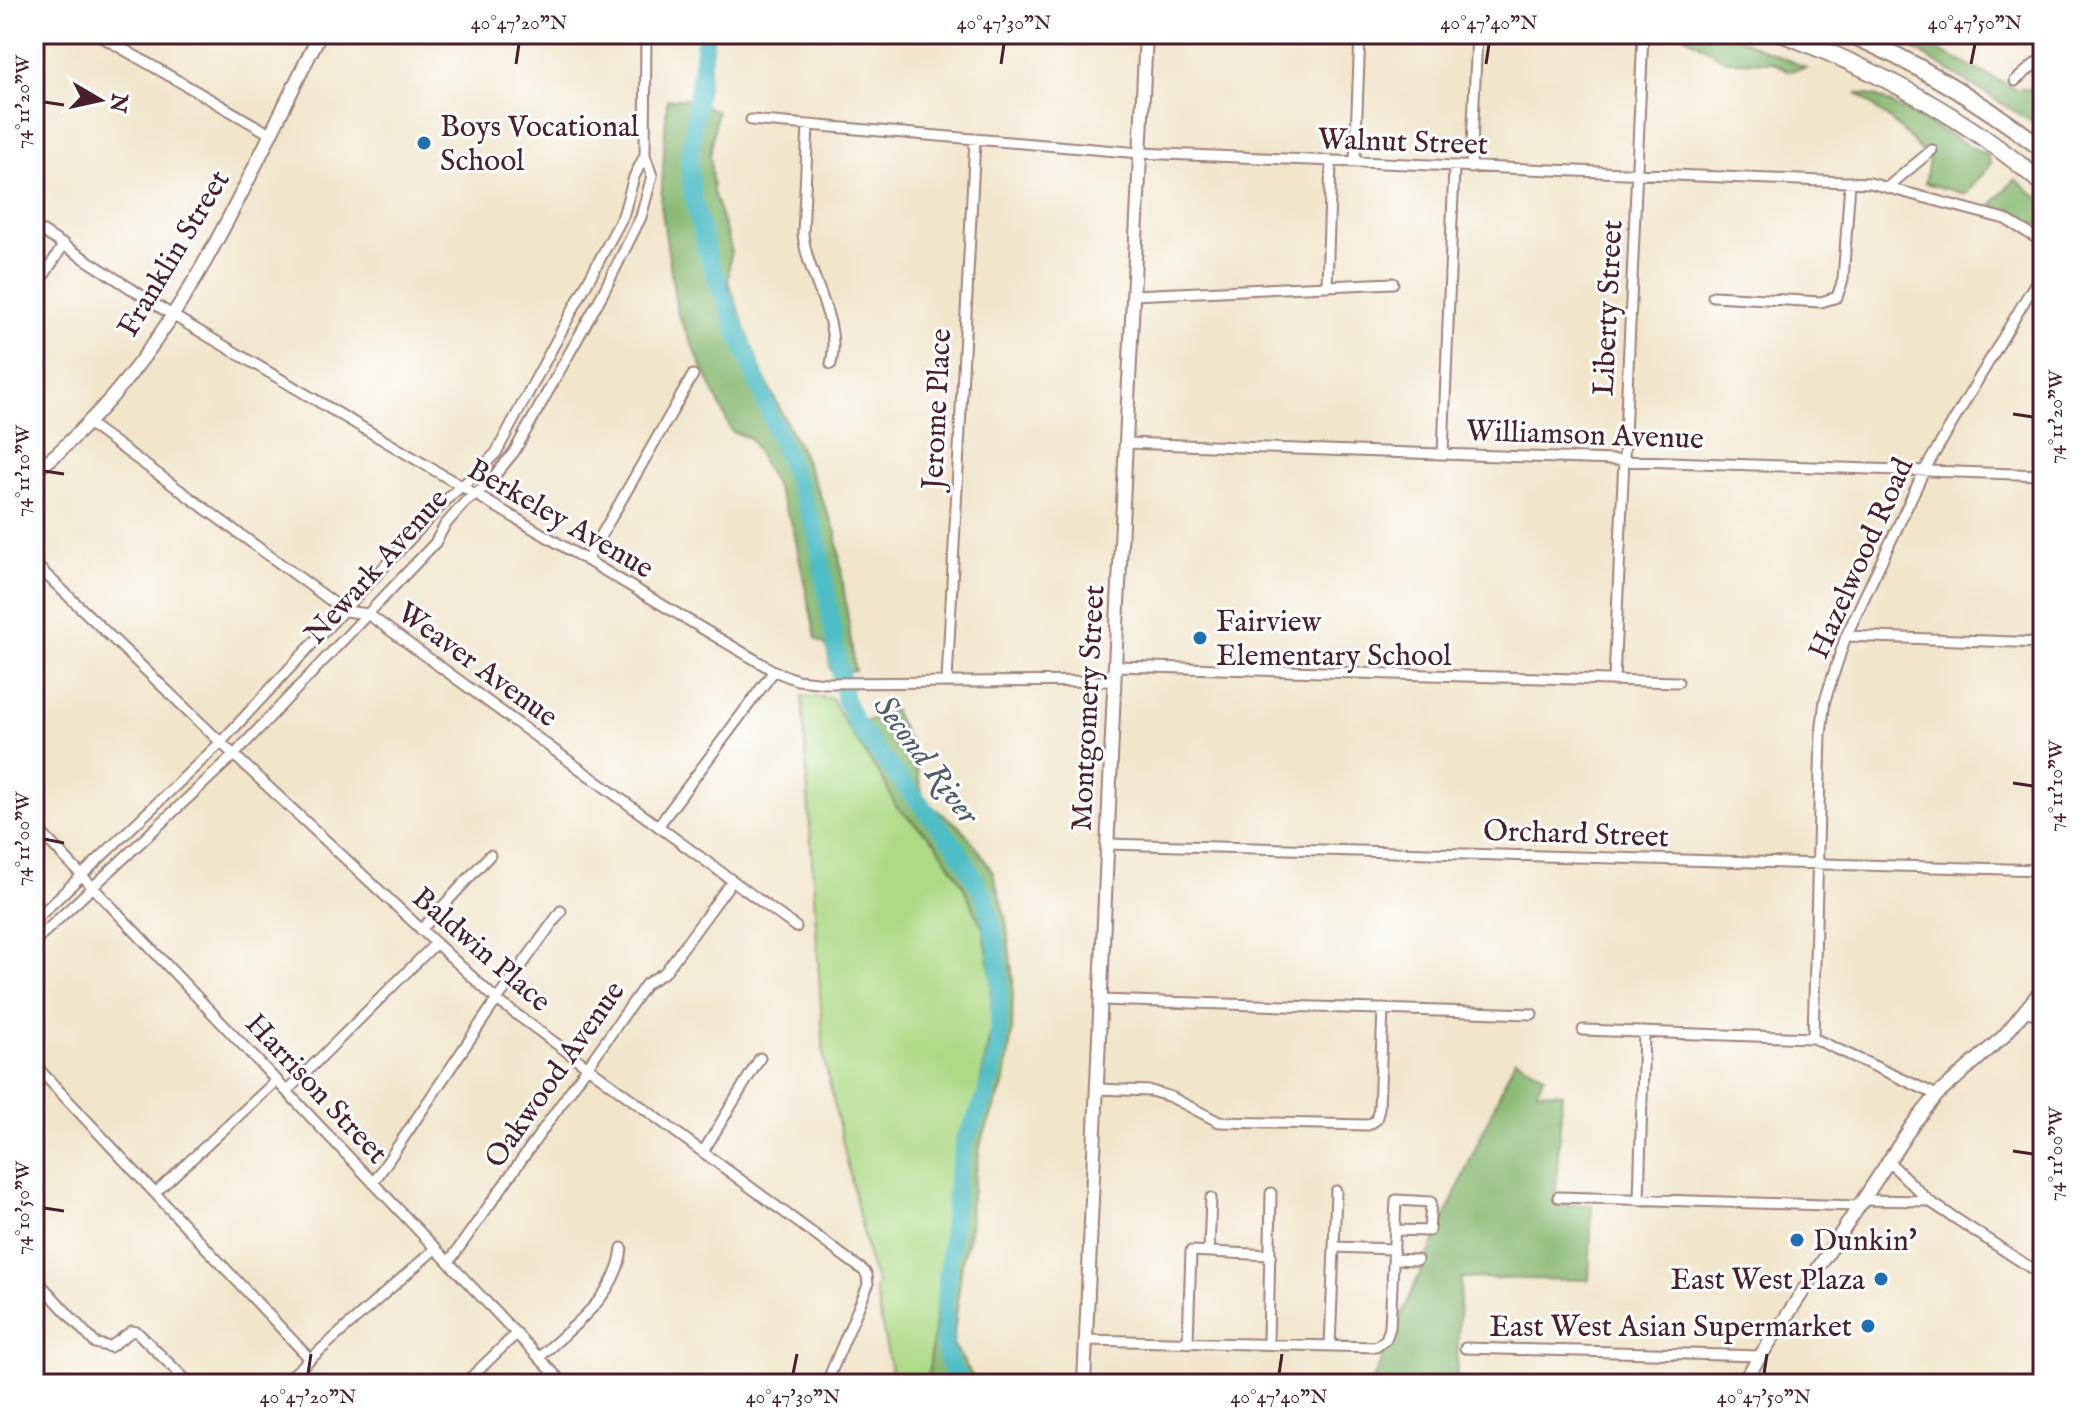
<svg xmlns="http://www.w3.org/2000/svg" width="2077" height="1418" font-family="'IM FELL English',serif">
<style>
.green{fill:#aeda86;stroke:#7c7c58;stroke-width:2}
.forest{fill:#8aba73;stroke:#6a6c4f;stroke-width:2}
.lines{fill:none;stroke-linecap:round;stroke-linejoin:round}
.river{stroke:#4fbdc5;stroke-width:18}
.street-casing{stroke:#9e827a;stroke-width:13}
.secondary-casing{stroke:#9e827a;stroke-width:16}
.highway-casing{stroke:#9e827a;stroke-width:20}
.street{stroke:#fff;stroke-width:9}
.secondary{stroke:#fff;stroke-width:12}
.highway{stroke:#fff;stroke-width:16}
.ticks{fill:none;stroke:#4a1f2b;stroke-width:3}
.poi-dot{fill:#1f6fb2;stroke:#fff;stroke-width:3}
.labels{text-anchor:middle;stroke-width:6;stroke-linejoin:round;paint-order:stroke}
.poi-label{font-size:30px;fill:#4a1f2b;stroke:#fff;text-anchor:start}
.street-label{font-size:30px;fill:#4a1f2b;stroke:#fff}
.water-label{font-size:32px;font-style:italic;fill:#4c5e69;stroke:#fff}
.neatline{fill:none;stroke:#4a1f2b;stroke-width:3}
.ticks-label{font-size:20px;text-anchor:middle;fill:#4a1f2b}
</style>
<rect width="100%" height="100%" fill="#fff"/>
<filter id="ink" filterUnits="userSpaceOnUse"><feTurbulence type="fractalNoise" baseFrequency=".0125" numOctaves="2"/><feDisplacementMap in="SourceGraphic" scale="16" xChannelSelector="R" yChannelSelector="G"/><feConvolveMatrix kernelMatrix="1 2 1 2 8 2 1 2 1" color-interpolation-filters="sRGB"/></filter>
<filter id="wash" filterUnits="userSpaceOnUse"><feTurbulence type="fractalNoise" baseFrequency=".006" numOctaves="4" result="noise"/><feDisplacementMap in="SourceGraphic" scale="32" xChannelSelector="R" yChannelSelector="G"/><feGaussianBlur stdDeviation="1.8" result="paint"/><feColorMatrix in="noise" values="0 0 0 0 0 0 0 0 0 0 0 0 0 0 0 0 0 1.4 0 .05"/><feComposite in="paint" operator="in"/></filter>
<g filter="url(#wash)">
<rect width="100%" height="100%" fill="#f1e5ca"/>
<!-- green -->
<path class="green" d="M 802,696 L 831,698 L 845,723 L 885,783 L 896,806 L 936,843 L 962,883 L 984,931 L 991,973 L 992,1024 L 977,1101 L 957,1137 L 928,1379 L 893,1381 L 875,1290 L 877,1283 L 870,1264 L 824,1058 Z"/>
<!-- forest -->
<path class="forest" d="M 1682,34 L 1729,34 L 1806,68 L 1789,71 L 1772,62 L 1726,61 Z
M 1890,34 L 1905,34 L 2016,89 L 2031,89 L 2043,99 L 2043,129 Z
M 1857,93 L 1878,97 L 1987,155 L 1991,164 L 1966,194 L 1925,183 L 1929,159 L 1901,129 Z
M 667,99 L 688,99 L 717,111 L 710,156 L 713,191 L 731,248 L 728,281 L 762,373 L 800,449 L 836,532 L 855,671 L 831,671 L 827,646 L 816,639 L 793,527 L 775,485 L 750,438 L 732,432 L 677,312 L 661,205 Z
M 2015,179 L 2043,201 L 2043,227 L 1991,205 Z
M 892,708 L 910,744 L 922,793 L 932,806 L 960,827 L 975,845 L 993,873 L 1006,920 L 1013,981 L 1012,1031 L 1005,1080 L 981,1142 L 971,1200 L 970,1232 L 962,1261 L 953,1344 L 977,1384 L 900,1384 L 900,1380 L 928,1379 L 957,1137 L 977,1101 L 992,1024 L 991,973 L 984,931 L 962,883 L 936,843 L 896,806 L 885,783 L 845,723 L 870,720 Z
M 1515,1059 L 1544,1075 L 1537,1091 L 1562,1093 L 1555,1204 L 1592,1205 L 1589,1280 L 1461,1278 L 1456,1384 L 1371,1384 Z"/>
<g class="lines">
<!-- river -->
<path class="river" d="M 706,34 L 689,159 L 692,192 L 708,257 L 816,531 L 845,700 L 856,723 L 874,748 L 957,848 L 985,898 L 997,947 L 1000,982 L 998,1048 L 985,1098 L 965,1141 L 957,1179 L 945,1302 L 944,1346 L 950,1365 L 964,1384"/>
</g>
</g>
<g filter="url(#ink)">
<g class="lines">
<defs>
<path id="street" d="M 97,34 L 270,134
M 2015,81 L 2043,57
M 751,120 L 1140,153 L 1870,183 L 2005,219 L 2043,242
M 808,125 L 803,234 C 807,277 842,321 831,364
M 1355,162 L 1360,34
M 1471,168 L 1477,34
M 1889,186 L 1932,150
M 34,226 L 172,315 L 774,671 L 797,680 L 826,683 L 1114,681
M 1327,286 L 1331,162
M 34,291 L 64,244
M 1133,295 L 1393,283
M 1713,296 L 1821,302 L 1837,297 L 1843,280 L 1850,182
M 88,423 L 345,611 L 368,614 L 796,927
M 1126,443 L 2043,475
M 1443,454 L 1454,168
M 587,560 L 693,375
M 34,563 L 234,755 L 497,1000 L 864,1271 L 867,1275 L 868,1285 L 826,1384
M 1846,636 L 2043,643
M 1115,666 L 1678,682
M 947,681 L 975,139
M 1614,681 L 1643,34
M 34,825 L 564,1384
M 659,825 L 774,671
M 1107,844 L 2043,870
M 34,921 L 221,742 L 451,495 L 471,478 L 496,453 L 623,216 L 634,177 L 645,155
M 421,930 L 490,855
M 34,942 L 234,755 L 435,543 L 445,525 L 465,502 L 486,486 L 514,452 L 602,295 L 641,217 L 652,176 L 645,155 L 646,34
M 1100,1000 L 1532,1014
M 2026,1012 L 2043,1015
M 1583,1030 L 1813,1038 L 1937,1095
M 1813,1038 L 1821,734 L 1825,700 L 1846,636 L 1924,471 L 2043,270
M 34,1064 L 310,1359
M 1097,1089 L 1151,1091 L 1171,1097 L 1219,1122 L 1368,1125 L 1376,1120 L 1379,1109 L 1383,1009
M 287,1091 L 436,943
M 703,1152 L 760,1058
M 1887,1160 L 1929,1201 L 2043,1276
M 373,1183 L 491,1008 L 561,911
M 155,1193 L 277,1080
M 1558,1197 L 1857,1206
M 1639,1200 L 1644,1032
M 1861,1200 L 1929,1201
M 1334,1247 L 1336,1191
M 1209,1252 L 1211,1198
M 1394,1259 L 1417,1260
M 449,1262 L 646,984 L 665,972 L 732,881
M 34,1277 L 95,1343 L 110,1347 L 132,1331 L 137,1332 L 190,1384
M 1086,1340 L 1376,1347 L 1386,1339 L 1390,1328 L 1396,1200 L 1431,1202 L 1429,1231 L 1395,1230
M 1188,1341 L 1191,1251 L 1271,1255
M 1268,1344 L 1271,1193
M 1330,1346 L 1334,1247 L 1394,1249
M 1465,1348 L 1760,1356
M 539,1358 C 572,1326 617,1297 622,1248
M 282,1384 L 436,1248
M 464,1384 L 517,1333"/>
<path id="secondary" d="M 34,470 C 53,460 70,441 85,426 C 193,317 251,169 320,34
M 1084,1384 L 1115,666 L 1146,34
M 1742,1384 L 1913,1124 L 1937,1095 L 2004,1036 L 2043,988"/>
<path id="highway" d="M 1783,34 C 1878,70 1966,117 2043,184
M 1850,34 C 1920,64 1982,103 2043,149"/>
</defs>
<!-- street casing -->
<use href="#street" class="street-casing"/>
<!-- secondary casing -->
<use href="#secondary" class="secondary-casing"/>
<!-- highway casing -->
<use href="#highway" class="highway-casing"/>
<!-- street -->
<use href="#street" class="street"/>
<!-- secondary -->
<use href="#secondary" class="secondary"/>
<!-- highway -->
<use href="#highway" class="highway"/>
</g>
</g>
<!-- ticks -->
<path class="ticks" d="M 516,64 L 519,44M 1001,64 L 1004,44M 1486,64 L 1489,44M 1971,64 L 1975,44M 44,102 L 64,105M 2013,414 L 2033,417M 44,471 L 64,474M 2013,783 L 2033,786M 44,839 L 64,843M 2013,1151 L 2033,1154M 44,1208 L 64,1211M 308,1374 L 311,1354M 793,1374 L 797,1354M 1279,1374 L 1282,1354M 1764,1374 L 1767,1354"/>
<!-- markers -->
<g class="poi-dot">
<circle cx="424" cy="143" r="8"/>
<circle cx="1200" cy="638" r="8"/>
<circle cx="1797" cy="1240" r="8"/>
<circle cx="1881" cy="1279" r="8"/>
<circle cx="1868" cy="1326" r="8"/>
</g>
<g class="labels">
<!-- poi labels -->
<g class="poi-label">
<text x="440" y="136">Boys Vocational<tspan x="440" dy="34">School</tspan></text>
<text x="1216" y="631">Fairview<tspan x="1216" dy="34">Elementary School</tspan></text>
<text x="1813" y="1250">Dunkin'</text>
<text x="1865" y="1289" text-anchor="end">East West Plaza</text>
<text x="1852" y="1336" text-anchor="end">East West Asian Supermarket</text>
</g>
<!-- street labels -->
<g class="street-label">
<text transform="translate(1403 141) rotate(2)" y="10">Walnut Street</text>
<text transform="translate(173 253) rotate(-59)" y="10">Franklin Street</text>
<text transform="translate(1607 308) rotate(-87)" y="10">Liberty Street</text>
<text transform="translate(936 409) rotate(-87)" y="10">Jerome Place</text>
<text transform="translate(1585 434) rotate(2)" y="10">Williamson Avenue</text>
<text transform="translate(561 518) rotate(30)" y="10">Berkeley Avenue</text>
<text transform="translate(1860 558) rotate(-66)" y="10">Hazelwood Road</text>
<text transform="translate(376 566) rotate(-48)" y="10">Newark Avenue</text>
<text transform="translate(478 664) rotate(36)" y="10">Weaver Avenue</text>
<text transform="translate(1087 708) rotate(-87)" y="10">Montgomery Street</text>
<text transform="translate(1576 833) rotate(2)" y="10">Orchard Street</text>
<text transform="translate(482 949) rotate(41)" y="10">Baldwin Place</text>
<text transform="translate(554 1074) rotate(-55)" y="10">Oakwood Avenue</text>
<text transform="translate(317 1088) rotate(47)" y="10">Harrison Street</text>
</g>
<!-- water labels -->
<g class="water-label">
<text transform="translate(927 759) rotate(53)" y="11">Second River</text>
</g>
</g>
<!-- margin -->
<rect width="2077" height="1418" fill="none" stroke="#fff" stroke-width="88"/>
<!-- north arrow -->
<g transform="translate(100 100) rotate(99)" stroke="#ffffff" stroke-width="6" paint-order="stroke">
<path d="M0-6L14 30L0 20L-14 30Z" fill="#4a1f2b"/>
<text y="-12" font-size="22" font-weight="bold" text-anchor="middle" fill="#4a1f2b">N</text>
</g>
<rect x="44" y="44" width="1989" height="1330" class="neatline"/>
<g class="ticks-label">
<text x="519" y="29">40°47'20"N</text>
<text x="1004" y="29">40°47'30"N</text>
<text x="1489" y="29">40°47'40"N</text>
<text x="1975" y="29">40°47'50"N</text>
<text transform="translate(22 102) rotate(-90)" y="7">74°11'20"W</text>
<text transform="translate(2055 417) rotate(-90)" y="7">74°11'20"W</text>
<text transform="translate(22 471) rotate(-90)" y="7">74°11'10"W</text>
<text transform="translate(2055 786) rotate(-90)" y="7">74°11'10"W</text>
<text transform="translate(22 839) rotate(-90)" y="7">74°11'00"W</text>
<text transform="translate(2055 1154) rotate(-90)" y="7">74°11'00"W</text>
<text transform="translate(22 1208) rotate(-90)" y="7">74°10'50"W</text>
<text x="308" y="1403">40°47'20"N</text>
<text x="793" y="1403">40°47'30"N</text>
<text x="1279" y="1403">40°47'40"N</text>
<text x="1764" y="1403">40°47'50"N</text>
</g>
</svg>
